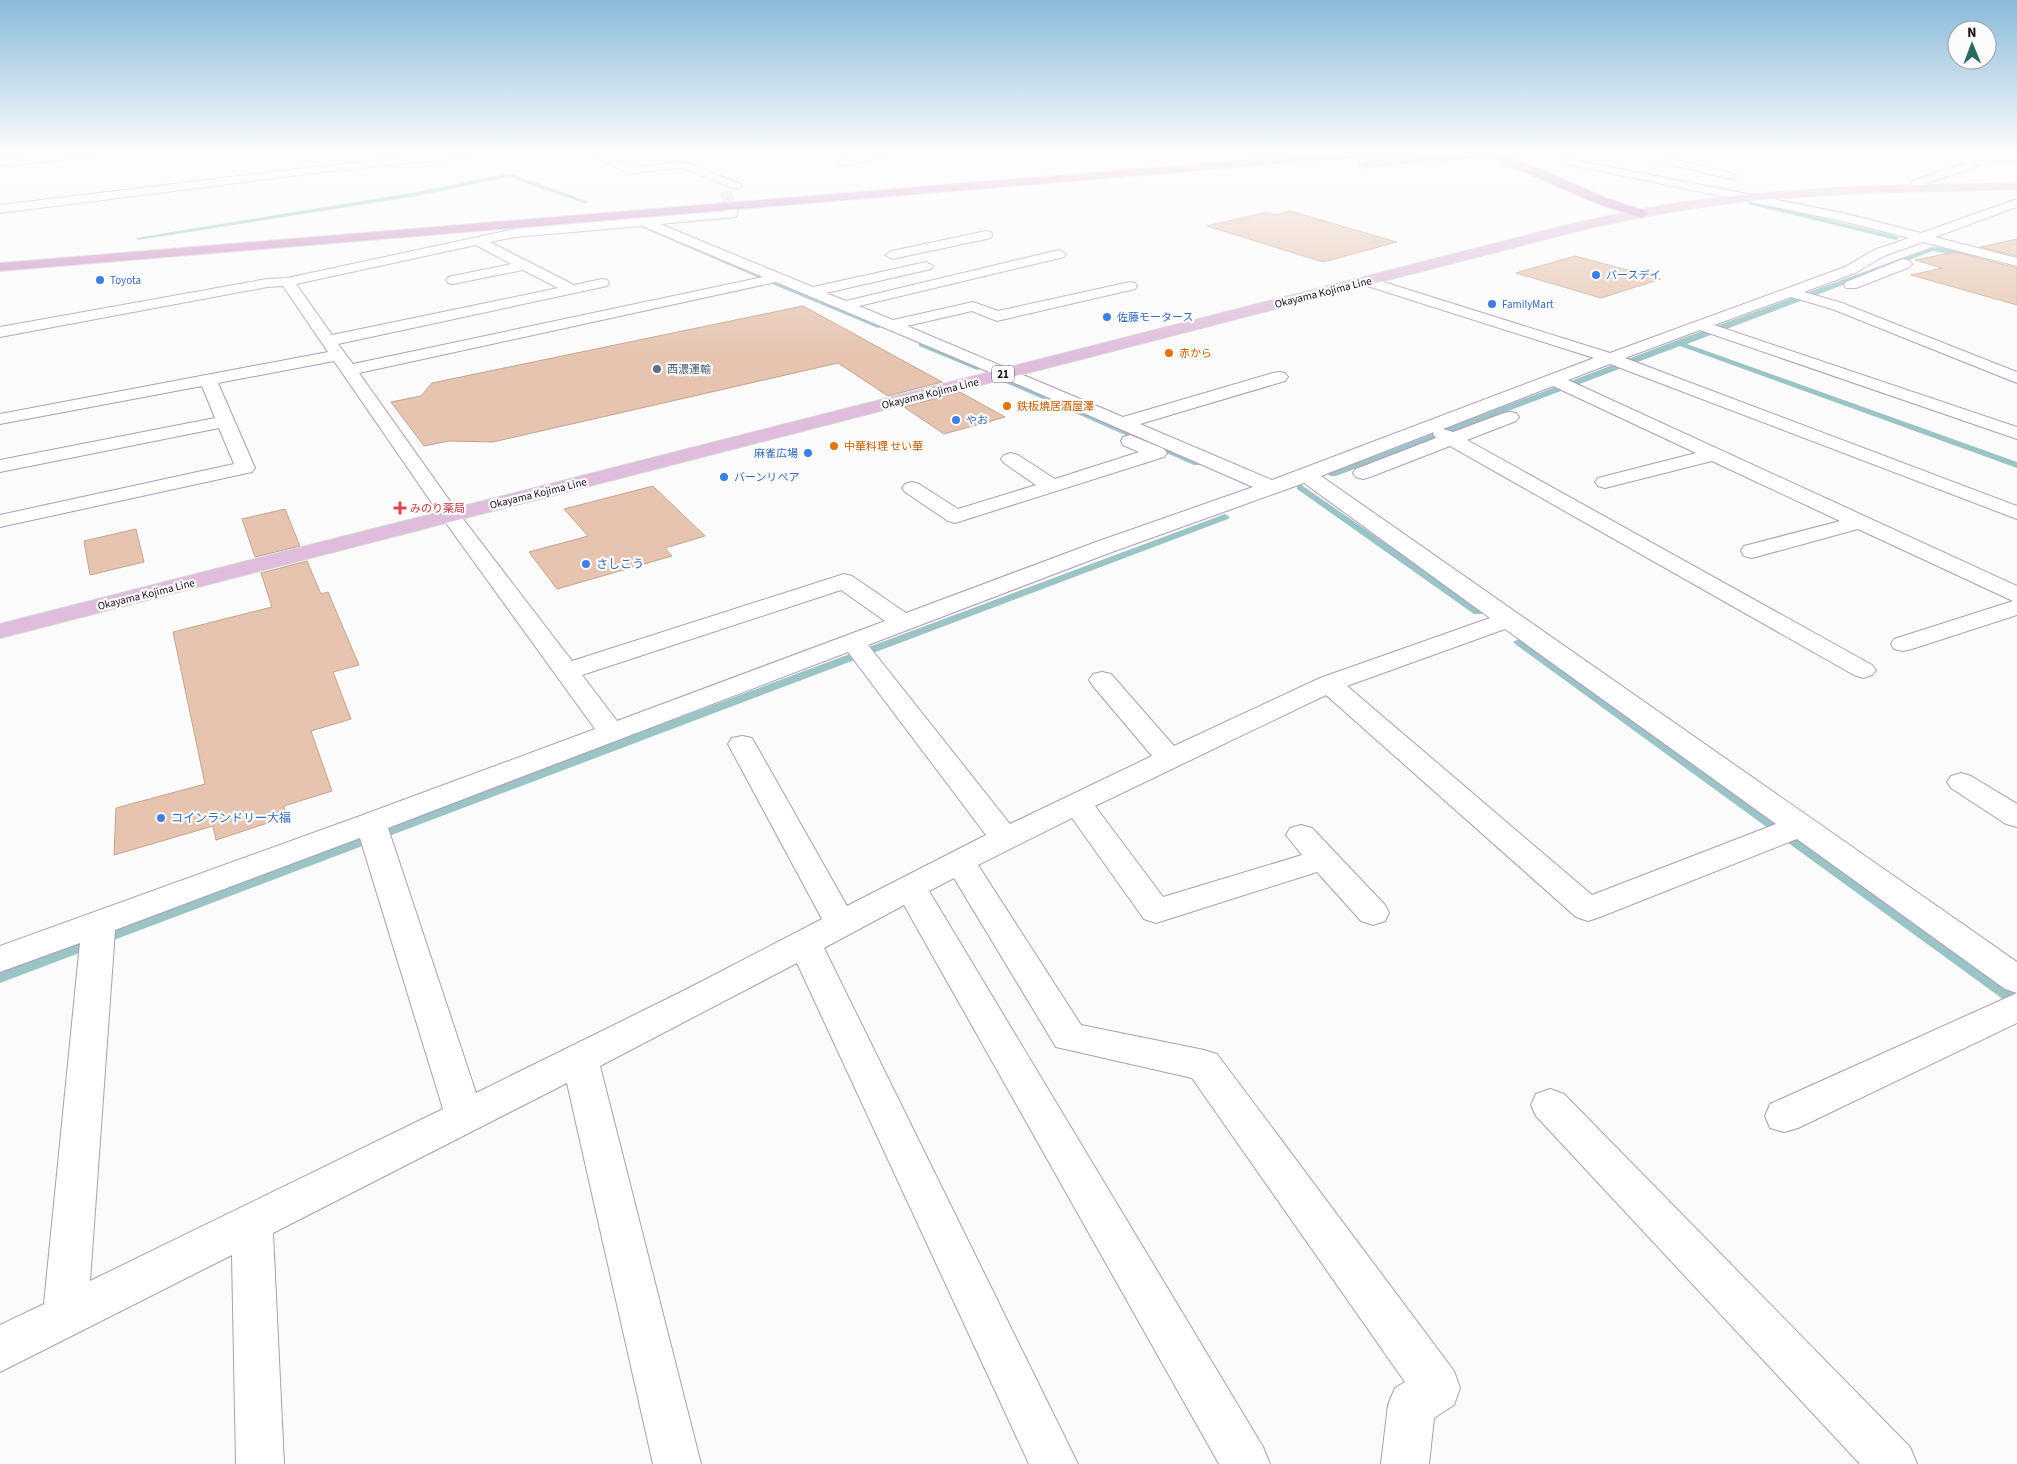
<svg xmlns="http://www.w3.org/2000/svg" width="2017" height="1464" font-family="'Source Sans 3','Noto Sans JP',sans-serif">
<style>
.lines{fill:none;stroke-linecap:round;stroke-linejoin:round}
.stream{fill:#9ac4c5;fill-rule:evenodd}
.building{fill:#e6c4af;stroke:#c5a490}
.minor-tunnel{stroke:#d9d8da;stroke-width:12;stroke-dasharray:12 6;stroke-linecap:butt}
.minor-casing{stroke:#b09bb9;stroke-width:2}
.major-casing{stroke:#d6d4d6;stroke-width:2}
.highway-casing{stroke:#d6d4d6;stroke-width:2}
.minor{fill:#fff;fill-rule:evenodd}
.major{fill:#e0bddc;fill-rule:evenodd}
.highway{fill:#cc91c4;fill-rule:evenodd}
.shop-dot{fill:#3f7fe0;stroke:#fbfbfb;stroke-width:2}
.food-dot{fill:#e8710a;stroke:#fbfbfb;stroke-width:2}
.service-dot{fill:#5c6f8a;stroke:#fbfbfb;stroke-width:2}
.health-dot{fill:#e0444e;stroke:#fbfbfb;stroke-width:2}
.labels{text-anchor:middle;stroke-width:4.5;stroke-linejoin:round;paint-order:stroke}
.far-shop-label{font-size:11px;fill:#366cbe;stroke:#fbfbfb;text-anchor:start}
.far-street-label{font-size:11px;fill:#1a121d;stroke:#fbfbfb}
.far-food-label{font-size:11px;fill:#c56008;stroke:#fbfbfb;text-anchor:start}
.far-service-label{font-size:11px;fill:#4e5e75;stroke:#fbfbfb;text-anchor:start}
.shield{fill:#fbfbfb;stroke:#5e5860;stroke-width:1}
.shield-label{font-size:11px;font-weight:bold;fill:#1a121d}
.far-health-label{font-size:11px;fill:#be3a42;stroke:#fbfbfb;text-anchor:start}
.shop-label{font-size:12px;fill:#366cbe;stroke:#fbfbfb;text-anchor:start}
</style>
<rect width="100%" height="100%" fill="#fbfbfb"/>
<g class="lines">
<!-- stream -->
<path class="stream" d="M 503,174 L 515,175 L 589,202 L 584,203 L 512,178 L 503,178 L 417,196 L 138,240 L 135,238 L 417,192 Z
M 1750,201 L 1896,236 L 1899,238 L 1896,240 L 1748,204 Z
M 639,224 L 643,224 L 885,326 L 878,328 L 777,286 L 639,226 Z
M 1932,247 L 1945,248 L 1974,256 L 1971,258 L 1933,251 L 1687,344 L 2017,462 L 2017,468 L 1680,346 L 1336,476 L 1330,476 L 1328,474 L 1675,341 Z
M 919,342 L 925,342 L 984,368 L 977,370 L 919,346 Z
M 1006,379 L 1012,379 L 1201,463 L 1200,465 L 1194,465 L 1006,383 Z
M 1300,484 L 1482,610 L 1483,612 L 1482,614 L 1474,614 L 1297,489 L 1297,485 Z
M 1225,514 L 1230,517 L 1228,519 L 0,983 L 0,971 Z
M 1519,639 L 1523,640 L 2017,993 L 2017,1007 L 2011,1005 L 1515,644 L 1513,642 Z"/>
</g>
<!-- building -->
<path class="building" d="M 1290,211 L 1397,242 L 1323,262 L 1207,226 L 1267,212 L 1276,215 Z
M 2017,239 L 2017,256 L 1980,247 Z
M 1955,252 L 2017,268 L 2017,305 L 1911,275 L 1942,268 L 1915,260 Z
M 1575,256 L 1661,279 L 1601,298 L 1516,273 Z
M 803,306 L 942,382 L 888,396 L 838,363 L 493,442 L 449,441 L 424,446 L 391,402 L 421,396 L 432,383 Z
M 960,392 L 1005,417 L 944,434 L 904,407 Z
M 653,486 L 705,536 L 665,548 L 672,556 L 557,589 L 529,552 L 588,536 L 564,509 Z
M 285,509 L 300,546 L 255,557 L 242,519 Z
M 136,529 L 144,562 L 90,575 L 84,541 Z
M 307,561 L 321,594 L 328,592 L 359,665 L 333,672 L 351,719 L 311,731 L 332,791 L 284,806 L 286,817 L 216,840 L 213,826 L 114,855 L 116,808 L 205,784 L 173,632 L 272,607 L 261,573 Z"/>
<g class="lines">
<!-- minor-tunnel -->
<path class="minor-tunnel" d="M 725,191 L 732,211"/>
<defs>
<path id="minor" d="M 76,152 L 116,152 L 111,155 L 0,166 L 0,160 Z
M 456,152 L 495,152 L 490,155 L 323,172 L 0,213 L 0,205 L 323,166 Z
M 587,152 L 601,152 L 634,168 L 676,162 L 688,163 L 740,184 L 742,186 L 740,188 L 732,188 L 686,169 L 676,168 L 629,174 Z
M 879,152 L 900,152 L 895,155 L 843,166 L 838,163 L 839,161 Z
M 1958,153 L 2017,155 L 2017,161 L 1971,160 L 1977,165 L 1976,167 L 1921,185 L 1918,191 L 1910,191 L 1908,189 L 1912,181 L 1963,164 L 1953,156 Z
M 1656,155 L 1734,174 L 1736,176 L 1730,179 L 1652,160 L 1651,158 Z
M 1565,158 L 1843,213 L 1921,233 L 2017,199 L 2017,207 L 1935,237 L 2017,258 L 2017,266 L 1923,242 L 1884,256 L 1855,273 L 1804,292 L 1842,303 L 2017,372 L 2017,383 L 1832,309 L 1791,297 L 1714,325 L 2017,427 L 2017,439 L 1700,330 L 1625,358 L 2017,506 L 2017,519 L 1610,364 L 1568,380 L 2017,586 L 2017,615 L 1912,649 L 1903,651 L 1894,649 L 1891,644 L 1894,639 L 2013,601 L 1858,529 L 1752,558 L 1744,556 L 1741,551 L 1744,546 L 1840,521 L 1712,461 L 1605,488 L 1598,486 L 1595,482 L 1598,478 L 1696,453 L 1553,386 L 1443,429 L 1453,432 L 1504,413 L 1510,412 L 1516,413 L 1519,417 L 1516,421 L 1467,440 L 1872,665 L 1876,670 L 1872,675 L 1863,678 L 1854,675 L 1450,446 L 1370,477 L 1363,479 L 1356,477 L 1353,473 L 1356,469 L 1436,438 L 1433,434 L 1434,432 L 1321,476 L 2017,962 L 2017,1023 L 1798,1128 L 1784,1132 L 1770,1128 L 1765,1116 L 1770,1104 L 2017,993 L 2005,989 L 1797,839 L 1600,917 L 1588,921 L 1576,917 L 1326,695 L 1095,806 L 1163,897 L 1302,855 L 1286,835 L 1290,828 L 1301,825 L 1312,828 L 1385,905 L 1389,913 L 1385,921 L 1373,925 L 1361,921 L 1317,872 L 1156,923 L 1144,919 L 1072,818 L 978,865 L 1081,1025 L 1204,1050 L 1217,1054 L 1454,1371 L 1460,1388 L 1454,1405 L 1434,1418 L 1429,1464 L 1381,1464 L 1388,1405 L 1395,1388 L 1405,1382 L 1192,1078 L 1056,1047 L 954,878 L 929,891 L 1263,1447 L 1270,1464 L 1219,1464 L 904,905 L 824,948 L 1078,1464 L 1029,1464 L 797,963 L 600,1066 L 701,1464 L 653,1464 L 567,1083 L 273,1233 L 284,1464 L 236,1464 L 232,1255 L 0,1372 L 0,1325 L 44,1304 L 80,943 L 0,972 L 0,946 L 360,816 L 595,729 L 443,519 L 334,361 L 218,383 L 255,468 L 252,472 L 0,527 L 0,515 L 234,464 L 219,428 L 0,472 L 0,460 L 215,418 L 202,386 L 0,424 L 0,414 L 328,352 L 283,286 L 267,287 L 0,337 L 0,327 L 267,279 L 287,278 L 515,229 L 726,211 L 732,207 L 738,211 L 736,217 L 660,224 L 813,287 L 926,262 L 933,266 L 931,269 L 826,293 L 846,301 L 1059,250 L 1066,254 L 1064,257 L 859,306 L 893,320 L 973,302 L 998,311 L 1130,282 L 1135,283 L 1137,286 L 1135,289 L 997,321 L 972,311 L 907,326 L 1123,417 L 1273,373 L 1279,372 L 1285,373 L 1288,377 L 1285,381 L 1140,424 L 1272,480 L 1594,358 L 1361,284 L 1359,281 L 1361,278 L 1371,278 L 1610,353 L 1845,267 L 1874,250 L 1909,238 L 1842,221 L 1561,163 L 1560,161 L 1561,159 ZM 642,226 L 763,277 L 353,364 L 338,344 L 607,286 L 609,283 L 607,280 L 602,279 L 574,285 L 490,242 L 515,237 ZM 476,245 L 511,264 L 448,277 L 446,280 L 448,283 L 453,284 L 523,270 L 558,288 L 332,335 L 296,284 ZM 776,282 L 1001,377 L 1253,487 L 1096,542 L 906,613 L 852,576 L 844,574 L 572,661 L 457,511 L 359,373 ZM 1304,483 L 1490,618 L 1320,678 L 1174,746 L 1111,674 L 1102,672 L 1093,674 L 1089,680 L 1093,686 L 1152,756 L 1010,824 L 868,645 L 1112,552 ZM 841,590 L 885,621 L 617,721 L 582,675 ZM 1505,629 L 1776,824 L 1592,895 L 1347,686 ZM 848,652 L 986,835 L 847,906 L 752,738 L 742,736 L 732,738 L 728,744 L 822,919 L 685,990 L 476,1093 L 388,828 ZM 360,838 L 443,1109 L 90,1281 L 115,930 Z
M 986,231 L 991,232 L 992,235 L 991,238 L 892,259 L 885,255 L 892,251 Z
M 1903,259 L 1910,261 L 1912,264 L 1910,267 L 1856,288 L 1846,288 L 1844,285 L 1846,282 Z
M 1130,435 L 1164,449 L 1167,453 L 1164,457 L 955,523 L 948,521 L 905,492 L 902,488 L 905,484 L 912,482 L 919,484 L 958,509 L 1036,485 L 1004,463 L 1001,459 L 1004,455 L 1011,453 L 1018,455 L 1055,479 L 1139,452 L 1123,445 L 1121,441 L 1123,437 Z
M 1961,773 L 1971,776 L 2017,804 L 2017,827 L 2006,824 L 1951,788 L 1947,782 L 1951,776 Z
M 1550,1089 L 1564,1094 L 1910,1447 L 1917,1464 L 1860,1464 L 1536,1116 L 1531,1105 L 1536,1094 Z"/>
<path id="major" d="M 2017,183 L 2017,189 C 1917,192 1816,192 1717,205 C 1674,210 1631,219 1589,228 L 0,638 L 0,624 L 1568,225 C 1617,214 1667,203 1717,198 C 1817,186 1917,185 2017,183 Z"/>
<path id="highway" d="M 1341,152 L 1388,152 L 1383,155 L 0,271 L 0,263 Z
M 1461,152 L 1501,152 L 1606,198 L 1646,211 L 1648,214 L 1642,218 L 1598,204 L 1488,156 L 1363,168 L 1358,165 L 1363,162 Z"/>
</defs>
<!-- minor casing -->
<use href="#minor" class="minor-casing"/>
<!-- major casing -->
<use href="#major" class="major-casing"/>
<!-- highway casing -->
<use href="#highway" class="highway-casing"/>
<!-- minor -->
<use href="#minor" class="minor"/>
<!-- major -->
<use href="#major" class="major"/>
<!-- highway -->
<use href="#highway" class="highway"/>
</g>
<!-- sky -->
<linearGradient id="sky" x2="0" y2="1"><stop stop-color="#89bada"/><stop offset="0.43" stop-color="#fdfdfd"/><stop offset="1" stop-color="#fdfdfd" stop-opacity="0"/></linearGradient>
<rect width="2017" height="357" fill="url(#sky)"/>
<!-- markers -->
<g class="shop-dot">
<circle cx="1596" cy="275" r="5"/>
<circle cx="100" cy="280" r="5"/>
<circle cx="1492" cy="304" r="5"/>
<circle cx="1107" cy="317" r="5"/>
<circle cx="956" cy="420" r="5"/>
<circle cx="808" cy="453" r="5"/>
<circle cx="724" cy="477" r="5"/>
<circle cx="586" cy="564" r="5"/>
<circle cx="161" cy="818" r="5"/>
</g>
<g class="food-dot">
<circle cx="1169" cy="353" r="5"/>
<circle cx="1007" cy="406" r="5"/>
<circle cx="834" cy="446" r="5"/>
</g>
<circle class="service-dot" cx="657" cy="369" r="5"/>
<path class="health-dot" d="M397.5 500.5h5v5h5v5h-5v5h-5v-5h-5v-5h5z"/>
<g class="labels">
<!-- far-shop labels -->
<g class="far-shop-label">
<text x="1606" y="279">バースデイ</text>
<text x="110" y="284">Toyota</text>
<text x="1502" y="308">FamilyMart</text>
<text x="1117" y="321">佐藤モータース</text>
<text x="966" y="424">やお</text>
<text x="798" y="457" text-anchor="end">麻雀広場</text>
<text x="734" y="481">バーンリペア</text>
</g>
<!-- far-street labels -->
<g class="far-street-label">
<text transform="translate(1323 292) rotate(-14)" y="4">Okayama Kojima Line</text>
<text transform="translate(930 393) rotate(-14)" y="4">Okayama Kojima Line</text>
<text transform="translate(538 493) rotate(-14)" y="4">Okayama Kojima Line</text>
<text transform="translate(146 594) rotate(-14)" y="4">Okayama Kojima Line</text>
</g>
<!-- far-food labels -->
<g class="far-food-label">
<text x="1179" y="357">赤から</text>
<text x="1017" y="410">鉄板焼居酒屋澤</text>
<text x="844" y="450">中華料理 せい華</text>
</g>
<!-- far-service labels -->
<g class="far-service-label">
<text x="667" y="373">西濃運輸</text>
</g>
<!-- shield labels -->
<rect class="shield" x="992" y="365.5" width="22" height="17" rx="4"/>
<g class="shield-label">
<text x="1003" y="378">21</text>
</g>
<!-- far-health labels -->
<g class="far-health-label">
<text x="410" y="512">みのり薬局</text>
</g>
<!-- shop labels -->
<g class="shop-label">
<text x="596" y="568">さしこう</text>
<text x="171" y="822">コインランドリー大福</text>
</g>
</g>
<!-- north arrow -->
<g transform="translate(1972 45) rotate(359)"><circle r="24" fill="#fbfbfb" stroke="#a19ea2"/>
<path d="M0-4L9 19L0 12L-9 19Z" fill="#286b5c"/>
<text y="-8" font-size="14" font-weight="bold" text-anchor="middle" fill="#1a121d">N</text>
</g>
</svg>
